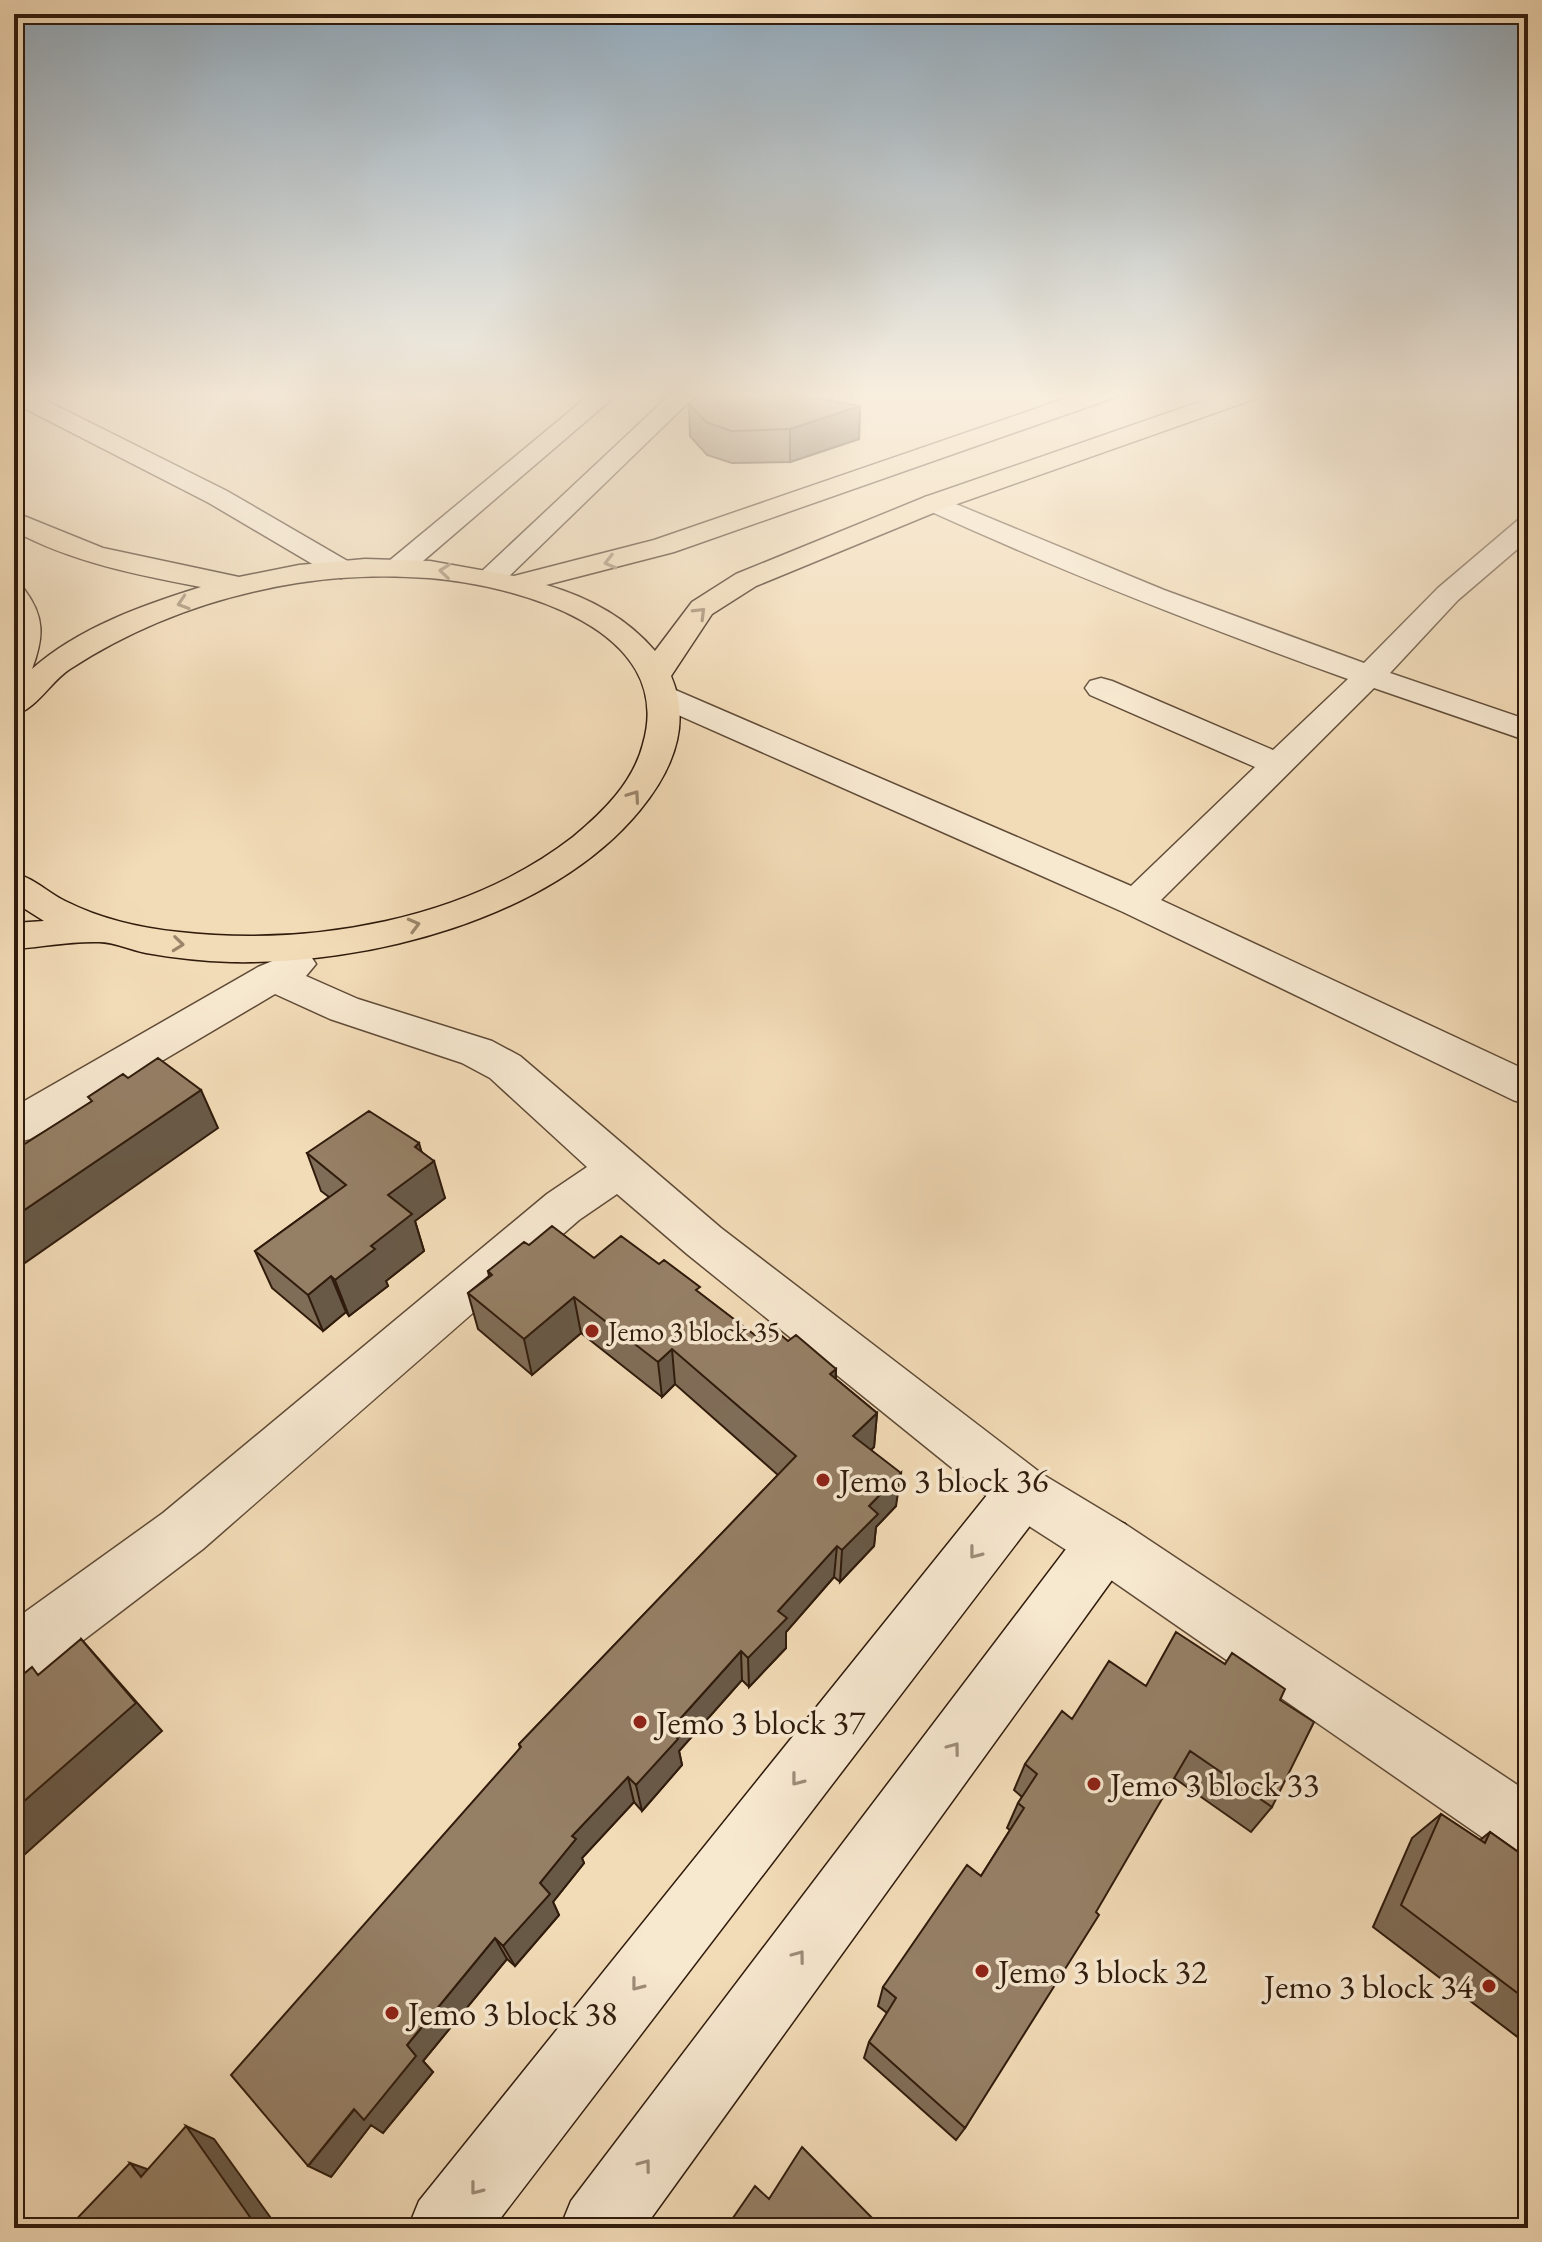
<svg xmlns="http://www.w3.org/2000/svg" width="1542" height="2242" font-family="'EB Garamond',serif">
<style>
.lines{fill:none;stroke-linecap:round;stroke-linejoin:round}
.street-casing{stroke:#604b37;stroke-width:3}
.secondary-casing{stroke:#301b0c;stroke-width:3}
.primary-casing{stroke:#301b0c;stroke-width:3}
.street{fill:#f7e8d0;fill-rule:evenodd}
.secondary{fill:#f7e8d0;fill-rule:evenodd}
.primary{fill:#f2dbb7;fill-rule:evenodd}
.wall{fill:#806d57;stroke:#301b0c;stroke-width:2}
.shaded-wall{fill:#685947;stroke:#301b0c;stroke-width:2}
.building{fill:#957f65;stroke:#301b0c;stroke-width:2}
.oneway{stroke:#9b856a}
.oneway2{stroke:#9d8c78}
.poi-dot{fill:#8f2418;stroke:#f7e8d0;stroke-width:3}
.labels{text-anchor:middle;stroke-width:7;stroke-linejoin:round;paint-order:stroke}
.poi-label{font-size:28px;fill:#301b0c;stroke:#f7e8d0;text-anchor:start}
.near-poi-label{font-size:34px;fill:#301b0c;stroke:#f7e8d0;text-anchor:start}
</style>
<rect width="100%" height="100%" fill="#f2dbb7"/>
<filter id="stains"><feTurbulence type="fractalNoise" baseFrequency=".0025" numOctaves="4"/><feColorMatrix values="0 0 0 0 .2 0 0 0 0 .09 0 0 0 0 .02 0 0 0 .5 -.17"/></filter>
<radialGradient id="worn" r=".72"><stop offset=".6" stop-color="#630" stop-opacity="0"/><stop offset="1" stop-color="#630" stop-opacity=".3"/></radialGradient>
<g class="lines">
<defs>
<path id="street" d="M 934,495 L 1164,590 L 1364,663 L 1438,588 L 1518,520 L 1528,518 L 1528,540 L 1458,600 L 1390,673 L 1528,720 L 1528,741 L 1374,688 L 1161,900 L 1528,1071 L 1528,1105 L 1513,1100 L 1123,912 L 651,703 L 646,696 L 651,689 L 662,686 L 673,689 L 1131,886 L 1255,767 L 1090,695 L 1085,688 L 1090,681 L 1101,678 L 1112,681 L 1273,750 L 1348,679 C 1204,627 1063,572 925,509 L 921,503 L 925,497 Z
M 296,951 L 310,955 L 316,964 L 306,976 L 358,999 L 492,1041 L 520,1056 L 721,1228 L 1042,1474 L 1125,1524 L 1528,1792 L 1528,1862 L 1505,1853 L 1085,1562 L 1004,1510 L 687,1254 L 617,1194 L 579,1220 L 203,1549 L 35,1677 L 14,1685 L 14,1620 L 163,1513 L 547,1194 L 587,1167 L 490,1078 L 462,1063 L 330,1019 L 275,994 L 30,1139 L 14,1143 L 14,1107 L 258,967 Z"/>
<path id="secondary" d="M 14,392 L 29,392 L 227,491 L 351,563 L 355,569 L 351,575 L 341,578 L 331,575 L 209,503 L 14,403 Z
M 593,392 L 620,392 L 409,573 L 399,576 L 389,573 L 385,567 L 389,561 Z
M 673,392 L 699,392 L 502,583 L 492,586 L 482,583 L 478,577 L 482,571 Z
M 1023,1467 L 1042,1474 L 1050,1492 L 1042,1510 L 493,2228 L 408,2228 L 419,2201 L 1004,1474 Z
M 1105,1517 L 1125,1524 L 1133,1543 L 1125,1562 L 644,2228 L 560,2228 L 571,2201 L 1085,1524 Z"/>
<path id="primary" d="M 1084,392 L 1120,392 L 1116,397 L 674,552 L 546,585 C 588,597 627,618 655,651 L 692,602 L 736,574 L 925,497 L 1228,392 L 1264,392 L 1260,397 L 943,509 L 756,586 L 712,614 L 671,676 C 692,725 672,771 640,810 C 551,919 367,965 231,962 C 202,961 174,958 146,953 C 131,950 114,942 99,942 C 71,941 42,947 14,949 L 14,923 L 44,921 L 14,902 L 14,873 C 34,878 47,892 65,901 C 101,919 140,928 179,932 C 311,947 466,920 573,837 C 603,812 633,783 643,744 C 677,628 515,585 429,578 C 386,575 340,576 297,583 C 216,596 139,624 70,669 C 50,682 37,709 14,715 L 14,686 L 18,682 L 14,683 L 14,586 L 24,589 C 45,617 44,637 32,669 C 78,628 143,605 201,587 C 137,575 72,562 14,531 L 14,512 L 103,548 L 239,577 L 299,565 L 365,559 L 430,561 L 514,576 L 654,540 Z"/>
</defs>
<!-- street casing -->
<use href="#street" class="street-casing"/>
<!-- secondary casing -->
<use href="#secondary" class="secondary-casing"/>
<!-- primary casing -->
<use href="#primary" class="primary-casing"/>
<!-- street -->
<use href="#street" class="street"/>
<!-- secondary -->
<use href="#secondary" class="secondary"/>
<!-- primary -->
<use href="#primary" class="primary"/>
</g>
<!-- wall -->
<path class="wall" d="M 689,404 L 860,406 L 859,439 L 790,462 L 732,463 L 707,455 L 690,436 Z
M 422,1152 L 445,1198 L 415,1221 L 424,1251 L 386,1281 L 388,1286 L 349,1316 L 346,1312 L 323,1331 L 272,1288 L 255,1251 L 329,1197 L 321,1191 L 307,1153 Z
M 529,1245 L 594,1258 L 700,1294 L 756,1336 L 788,1341 L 836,1369 L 836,1379 L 877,1413 L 874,1447 L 871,1450 L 896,1506 L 876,1527 L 874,1546 L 840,1582 L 834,1577 L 786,1632 L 786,1648 L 749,1687 L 742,1680 L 679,1751 L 682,1765 L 642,1811 L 634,1802 L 582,1858 L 584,1863 L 553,1902 L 559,1915 L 515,1966 L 507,1959 L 423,2061 L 433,2072 L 383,2133 L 371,2125 L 331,2177 L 520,1748 L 519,1744 L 778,1475 L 675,1384 L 662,1397 L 581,1333 L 532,1375 L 478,1329 L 468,1293 L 489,1276 L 488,1271 Z
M 1146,1686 L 1280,1700 L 1272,1807 L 1251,1832 L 1174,1778 L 965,2128 L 956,2140 L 864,2058 L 869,2042 L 887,2013 L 878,2006 L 883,1987 L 981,1876 L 1010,1830 L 1007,1828 L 1018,1803 L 1022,1797 L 1014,1790 L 1025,1764 L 1072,1719 Z
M 1441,1814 L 1480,1840 L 1490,1832 L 1528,1859 L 1528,2045 L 1373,1927 L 1412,1838 Z"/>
<!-- shaded-wall -->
<path class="shaded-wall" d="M 860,406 L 859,439 L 790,462 L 790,429 Z
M 201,1090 L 218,1128 L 19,1267 L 14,1260 L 14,1217 Z
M 419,1143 L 426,1167 L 434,1161 L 445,1198 L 415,1221 L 424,1251 L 386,1281 L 388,1286 L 349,1316 L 335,1280 L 371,1246 L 388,1195 L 415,1147 Z
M 331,1276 L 346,1312 L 323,1331 L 308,1295 Z
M 574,1297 L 581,1333 L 532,1375 L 524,1339 Z
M 672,1349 L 675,1384 L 662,1397 L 658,1362 Z
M 836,1369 L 834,1404 L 830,1374 Z
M 877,1413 L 874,1447 L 850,1470 L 853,1436 Z
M 901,1473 L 896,1506 L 876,1527 L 874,1546 L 840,1582 L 842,1550 L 869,1506 Z
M 837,1546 L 834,1577 L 786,1632 L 786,1648 L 749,1687 L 748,1658 L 778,1611 Z
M 81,1639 L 162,1731 L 14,1864 L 14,1810 Z
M 741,1651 L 742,1680 L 679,1751 L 682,1765 L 642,1811 L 636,1785 L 670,1730 Z
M 628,1777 L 634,1802 L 582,1858 L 584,1863 L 553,1902 L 559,1915 L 515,1966 L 503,1946 L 540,1883 L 572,1836 Z
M 495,1938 L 507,1959 L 423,2061 L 433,2072 L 383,2133 L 371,2125 L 331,2177 L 308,2166 Z
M 186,2126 L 214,2139 L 278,2228 L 256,2228 Z
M 130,2163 L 161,2174 L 141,2177 Z"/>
<!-- building -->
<path class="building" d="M 703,392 L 783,392 L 860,406 L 790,429 L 731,431 L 706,422 L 689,404 Z
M 158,1058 L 201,1090 L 14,1217 L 14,1145 L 20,1142 L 23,1145 L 92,1101 L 88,1097 L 123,1074 L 128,1078 Z
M 369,1111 L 419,1143 L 415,1147 L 434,1161 L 388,1195 L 412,1214 L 371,1246 L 375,1249 L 335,1280 L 331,1276 L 308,1295 L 255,1251 L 346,1185 L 307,1153 Z
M 552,1226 L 594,1258 L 621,1236 L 659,1264 L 664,1260 L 700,1287 L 696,1290 L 756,1336 L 769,1325 L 788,1341 L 796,1335 L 836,1369 L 830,1374 L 877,1413 L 853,1436 L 901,1473 L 869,1506 L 878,1514 L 842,1550 L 837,1546 L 778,1611 L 787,1618 L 748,1658 L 741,1651 L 670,1730 L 678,1739 L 636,1785 L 628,1777 L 572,1836 L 576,1839 L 540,1883 L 550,1894 L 503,1946 L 495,1938 L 407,2045 L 416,2056 L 364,2120 L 354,2109 L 308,2166 L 231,2075 L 521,1747 L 519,1744 L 796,1456 L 672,1349 L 658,1362 L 574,1297 L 524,1339 L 468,1293 L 492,1275 L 488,1271 L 524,1242 L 529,1245 Z
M 1176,1632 L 1225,1664 L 1232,1653 L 1285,1689 L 1280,1700 L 1314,1722 L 1272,1807 L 1190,1751 L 1096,1912 L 1099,1915 L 965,2128 L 869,2042 L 896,1998 L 883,1987 L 967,1865 L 981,1876 L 1024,1808 L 1018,1803 L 1037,1774 L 1025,1764 L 1062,1711 L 1072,1719 L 1109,1661 L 1146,1686 Z
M 81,1639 L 136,1703 L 14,1810 L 14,1682 L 32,1667 L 38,1675 Z
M 1441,1814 L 1485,1843 L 1490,1832 L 1528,1859 L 1528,2001 L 1401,1905 Z
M 186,2126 L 257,2227 L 256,2228 L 68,2228 L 130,2163 L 141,2177 Z
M 802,2147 L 882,2228 L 726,2228 L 755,2186 L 769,2199 Z"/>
<!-- one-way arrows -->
<defs><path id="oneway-chevron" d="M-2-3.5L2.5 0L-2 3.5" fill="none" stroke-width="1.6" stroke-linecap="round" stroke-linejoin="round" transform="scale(2)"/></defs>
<g class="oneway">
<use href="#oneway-chevron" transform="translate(610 562) rotate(166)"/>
<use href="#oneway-chevron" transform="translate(445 571) rotate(-174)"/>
<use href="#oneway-chevron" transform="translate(183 603) rotate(162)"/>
<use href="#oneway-chevron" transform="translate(700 613) rotate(-45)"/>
<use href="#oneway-chevron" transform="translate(634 796) rotate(-55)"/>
<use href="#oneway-chevron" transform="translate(414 925) rotate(-15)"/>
<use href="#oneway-chevron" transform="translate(178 944) rotate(6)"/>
</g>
<g class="oneway2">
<use href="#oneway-chevron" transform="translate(975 1553) rotate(128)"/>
<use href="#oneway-chevron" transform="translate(954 1748) rotate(-53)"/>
<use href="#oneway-chevron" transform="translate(797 1780) rotate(128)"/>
<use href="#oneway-chevron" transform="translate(799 1956) rotate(-53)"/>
<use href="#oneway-chevron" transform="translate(637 1985) rotate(128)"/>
<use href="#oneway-chevron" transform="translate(645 2165) rotate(-53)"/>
<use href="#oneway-chevron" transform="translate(476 2189) rotate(128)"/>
</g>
<!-- sky -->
<linearGradient id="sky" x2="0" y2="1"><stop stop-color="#91aabd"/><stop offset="0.56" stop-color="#f9efdf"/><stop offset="1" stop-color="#f9efdf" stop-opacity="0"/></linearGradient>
<rect width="1542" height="706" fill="url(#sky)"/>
<!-- markers -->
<g class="poi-dot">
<circle cx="592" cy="1331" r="8"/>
<circle cx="823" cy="1480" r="8"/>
<circle cx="640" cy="1722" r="8"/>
<circle cx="1094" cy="1784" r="8"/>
<circle cx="982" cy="1971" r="8"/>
<circle cx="1489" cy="1986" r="8"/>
<circle cx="392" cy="2013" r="8"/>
</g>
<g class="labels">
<!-- poi labels -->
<g class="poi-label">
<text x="608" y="1341">Jemo 3 block 35</text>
</g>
<!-- near-poi labels -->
<g class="near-poi-label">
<text x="839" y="1492">Jemo 3 block 36</text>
<text x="656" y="1734">Jemo 3 block 37</text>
<text x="1110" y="1796">Jemo 3 block 33</text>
<text x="998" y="1983">Jemo 3 block 32</text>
<text x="1473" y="1998" text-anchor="end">Jemo 3 block 34</text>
<text x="408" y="2025">Jemo 3 block 38</text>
</g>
</g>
<!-- margin -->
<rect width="1542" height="2242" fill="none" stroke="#f2dbb7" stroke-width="48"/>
<rect x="16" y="16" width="1510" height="2210" fill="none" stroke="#301b0c" stroke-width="4"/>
<rect x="24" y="24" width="1494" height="2194" fill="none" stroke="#301b0c" stroke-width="2"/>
<rect width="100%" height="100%" filter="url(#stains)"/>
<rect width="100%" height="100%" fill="url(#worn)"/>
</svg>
